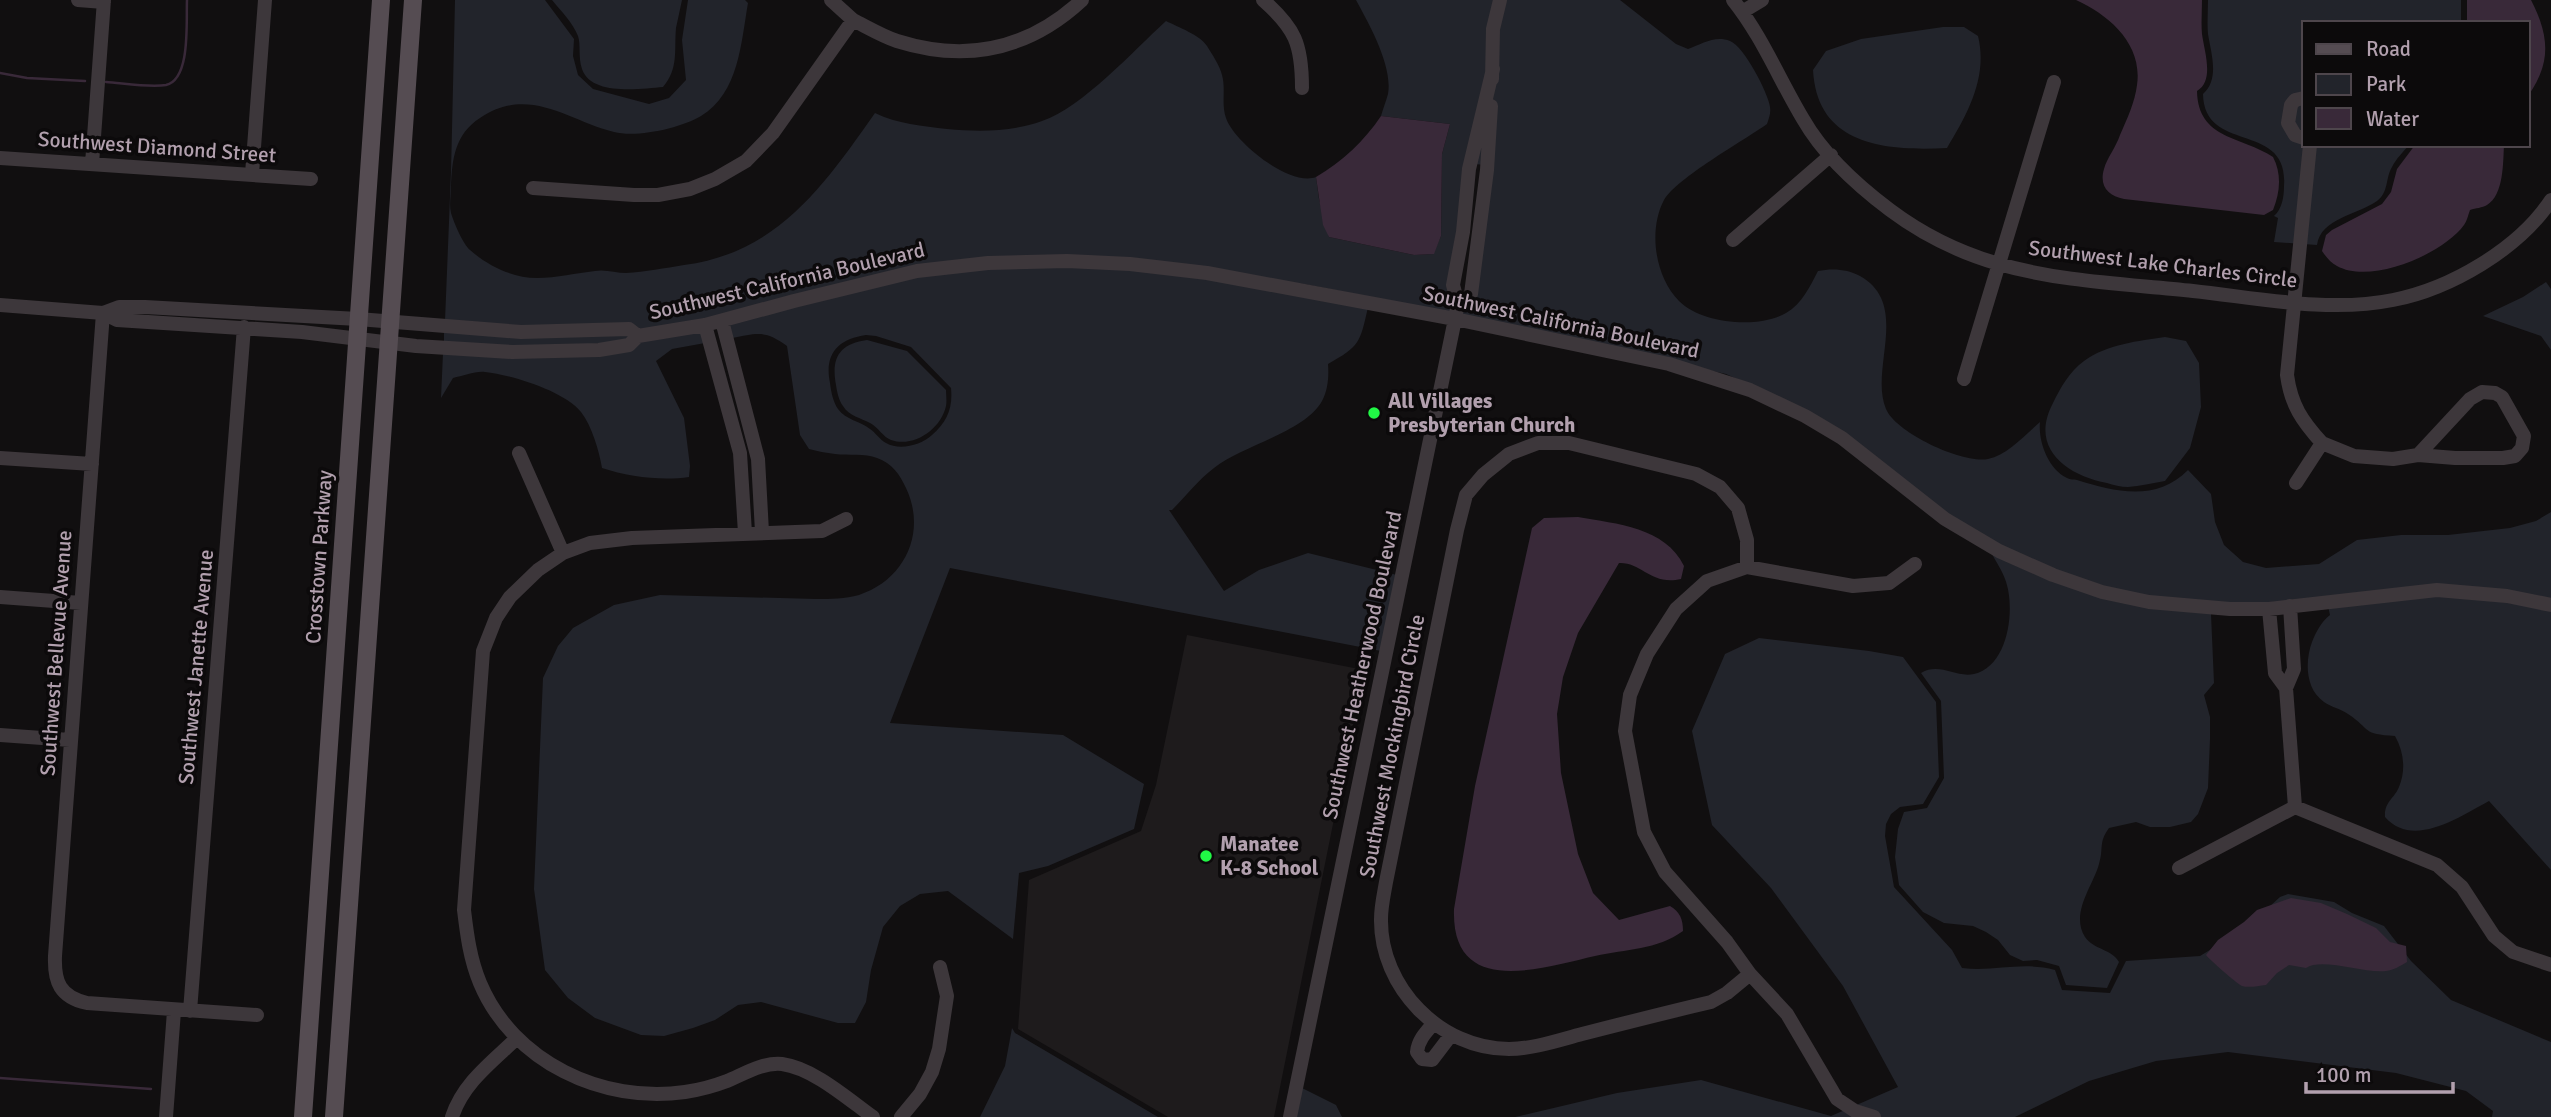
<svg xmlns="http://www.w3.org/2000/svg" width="2551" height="1117" font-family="Signika,sans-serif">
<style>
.built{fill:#1e1b1c}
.green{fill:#22242b;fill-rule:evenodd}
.water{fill:#392939}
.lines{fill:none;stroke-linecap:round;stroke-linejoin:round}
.stream{stroke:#392939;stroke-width:2.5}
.minor{stroke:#3d373b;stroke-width:14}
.major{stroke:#554c52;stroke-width:18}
.poi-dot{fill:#21f746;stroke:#0c0a0b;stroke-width:2.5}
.labels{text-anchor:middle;stroke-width:7;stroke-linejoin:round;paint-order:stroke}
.street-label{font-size:21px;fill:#b2a0ae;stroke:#0c0a0b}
.poi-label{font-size:21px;font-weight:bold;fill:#b2a0ae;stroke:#0c0a0b;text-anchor:start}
</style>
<rect width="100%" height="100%" fill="#110f10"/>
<!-- built -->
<path class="built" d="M 1187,635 L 1364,670 L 1274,1117 L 1168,1117 L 1018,1029 L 1029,880 L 1141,831 L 1156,785 Z"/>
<!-- green -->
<path class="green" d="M 455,0 L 545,0 L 574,39 L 573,56 L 578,75 L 593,89 L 649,104 L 669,98 L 686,80 L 682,40 L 688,0 L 745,0 L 748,3 C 741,43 739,93 701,116 C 681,128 637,138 614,132 C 567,120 529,85 480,118 C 455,134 452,159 451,187 C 451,195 449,205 451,213 C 454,223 463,244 470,250 C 488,266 513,278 537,278 C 557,278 576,273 595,271 C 605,269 616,273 626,273 C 645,272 665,268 684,265 C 778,253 825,184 875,113 C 897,124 923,126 947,129 C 979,132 1011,132 1042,121 C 1083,107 1133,51 1166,21 C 1178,27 1200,35 1207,46 C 1212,54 1220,66 1222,75 C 1226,89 1221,104 1226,118 C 1234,142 1290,187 1316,177 L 1319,199 L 1329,237 L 1414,255 L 1433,254 L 1441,236 L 1442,154 L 1450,124 L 1381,116 C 1383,109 1386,101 1388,94 C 1393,66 1369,24 1356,0 L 1620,0 L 1676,44 L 1688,49 C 1702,44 1715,35 1730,41 C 1744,46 1768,93 1770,107 C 1771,113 1769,118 1767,124 C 1743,141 1677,178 1664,200 C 1648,230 1655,277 1679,301 C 1702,324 1759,329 1786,313 C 1802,304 1810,286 1818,271 C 1832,268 1848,269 1860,276 C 1911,305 1869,369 1886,409 C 1896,433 1963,464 1988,459 C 2007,455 2025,435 2040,422 C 2038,441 2048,469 2067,478 C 2070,480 2074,479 2077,480 C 2115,492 2157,502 2188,470 L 2211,494 L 2215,522 L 2224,545 L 2243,562 L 2266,568 L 2319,564 L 2357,540 L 2401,535 L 2448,535 L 2510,528 L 2536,521 L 2551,512 L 2551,600 L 2507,591 L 2230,604 L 2150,597 L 2104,587 L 2055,571 L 2002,547 L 1948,515 L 1748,384 L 1726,374 L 1462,316 L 1485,165 L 1475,164 L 1451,313 L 1304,284 L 988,258 L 703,320 L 640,331 L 521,327 L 445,321 L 451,172 Z
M 552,0 L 682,0 C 680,9 678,19 676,28 C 674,51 679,68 663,87 C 640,89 591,96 582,69 C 578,57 581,45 578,36 C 573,23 561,11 552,0 Z
M 2208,0 L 2461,0 L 2461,23 L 2304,23 L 2304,145 L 2409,145 C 2403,152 2396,159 2392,167 C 2385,179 2389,192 2377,201 C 2357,215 2321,218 2317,245 L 2274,242 L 2278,218 L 2274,216 C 2282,209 2284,197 2284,186 C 2289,120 2204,155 2203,94 C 2220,79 2211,53 2208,34 C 2207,23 2208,11 2208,0 Z
M 1943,27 L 1964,27 L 1978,36 C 1988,77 1968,113 1947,148 C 1886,151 1817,146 1813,70 L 1826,51 L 1861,39 Z
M 1067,266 L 1130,269 L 1206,278 L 1368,307 C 1360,343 1360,346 1328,364 C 1329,376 1328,390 1322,401 C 1305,432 1243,445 1214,468 C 1198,480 1185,497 1172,510 L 1169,510 L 1224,591 L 1259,570 L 1308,553 L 1397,575 L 1381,651 L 950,568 L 890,723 L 1063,735 L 1144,784 L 1134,829 L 1048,866 L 1019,873 L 1013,939 L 948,891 L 920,894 L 900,906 L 883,927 L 871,970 L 866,1002 L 855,1023 L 838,1023 L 761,1002 L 738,1005 L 715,1020 L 693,1028 L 664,1036 L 641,1035 L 595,1018 L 568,998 L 545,970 L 534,889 L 543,678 L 558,646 L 573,628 L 614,605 L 660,595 L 816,599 C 831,599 845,599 859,595 C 905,580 927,532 906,488 C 900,475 892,463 877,458 C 865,453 848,456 835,454 C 826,453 817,451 809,449 L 800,435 L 787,346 C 765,330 758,333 732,338 L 729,324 L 918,276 L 989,268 ZM 866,335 L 876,336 L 911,347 L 951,388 C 953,408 947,422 932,435 C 921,445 900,451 886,443 C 879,439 876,433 870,429 C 860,421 846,420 838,409 C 833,402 831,391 830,383 C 824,354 838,339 866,335 Z
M 2546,282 L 2551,289 L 2551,350 L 2541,336 L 2483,316 L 2523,297 Z
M 444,331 L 627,334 L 630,337 C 612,354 474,344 444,343 Z
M 701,331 L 705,343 L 672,349 L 656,361 L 684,418 L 690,466 L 689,477 C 662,481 629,477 602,468 C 599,451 592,426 581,412 C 564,391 512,375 485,372 C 475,371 463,376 453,378 L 441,398 L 443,353 L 641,341 Z
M 2165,337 L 2186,341 L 2199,363 L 2201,407 L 2190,448 L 2165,481 C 2152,483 2140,486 2128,487 C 2121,487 2113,485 2107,483 C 2066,475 2029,448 2053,403 C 2061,387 2069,372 2084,361 C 2107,344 2139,341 2165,337 Z
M 867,340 L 907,351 L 946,390 C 946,395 947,401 946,406 C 941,429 914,448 891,440 C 883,437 878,427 870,423 C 861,418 849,416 843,406 C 839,401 837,392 836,385 C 831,358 839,344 867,340 Z
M 1992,554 L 2050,580 L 2211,614 L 2214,683 L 2204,695 L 2210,717 L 2210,739 L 2208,788 L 2198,814 L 2191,822 L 2170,827 L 2150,827 L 2136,822 L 2109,828 C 2098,843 2104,848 2099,864 C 2093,886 2070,913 2085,937 C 2094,950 2112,949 2119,962 L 2107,988 L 2066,985 L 2059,966 L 2037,960 L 2023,961 L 2010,955 L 1998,940 L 1986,932 L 1973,926 L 1944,923 L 1923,912 L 1899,885 L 1895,857 L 1898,829 L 1904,812 L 1927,808 L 1944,778 L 1941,701 L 1921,673 C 1940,662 1955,678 1974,674 C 2009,666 2016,607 2005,579 C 2002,570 1996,562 1992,554 Z
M 2438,595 L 2474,597 L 2551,610 L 2551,870 L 2489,801 C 2459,817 2413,849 2385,817 C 2384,802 2394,799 2399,787 C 2406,770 2404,752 2395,736 C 2361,734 2372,730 2348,714 C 2341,709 2331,707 2324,702 C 2305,689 2305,661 2312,642 C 2316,632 2321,622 2330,615 L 2328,606 Z
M 1759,638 L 1869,651 L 1903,657 L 1936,702 L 1939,777 L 1923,804 L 1900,807 L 1891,814 L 1886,824 L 1885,836 L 1894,887 L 1952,950 L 1962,968 C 1995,972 2022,961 2055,970 L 2062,990 L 2110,993 L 2126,961 L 2200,956 L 2246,928 L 2280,897 L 2288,894 L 2334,902 L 2352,913 L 2384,926 L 2411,961 L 2451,1000 L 2551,1042 L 2551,1117 L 2492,1117 L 2493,1111 L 2466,1091 L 2396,1073 L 2228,1052 L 2156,1061 L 2089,1081 L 2015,1117 L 1515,1117 L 1617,1093 L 1701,1080 L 1831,1116 L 1898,1087 L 1843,986 L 1771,888 L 1712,825 L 1692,731 L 1725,654 Z
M 1012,1028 L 1015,1033 L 1158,1117 L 980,1117 L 1005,1066 Z
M 1302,1088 L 1336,1105 L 1342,1117 L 1296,1117 Z"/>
<!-- water -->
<path class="water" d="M 2076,0 L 2202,0 C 2202,11 2201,23 2202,34 C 2204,50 2215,81 2197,91 C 2198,140 2242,136 2273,157 C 2282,174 2280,193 2273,210 L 2264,215 L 2124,199 C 2108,196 2099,186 2104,169 C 2107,158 2116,147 2120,135 C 2127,119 2135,102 2137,85 C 2143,44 2109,15 2076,0 Z
M 2467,0 L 2531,0 C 2550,37 2551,63 2528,96 L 2528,23 L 2467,23 Z
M 1381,116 L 1450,124 L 1442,154 L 1441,236 L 1434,254 L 1414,255 L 1329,237 L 1323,225 L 1316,177 C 1342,162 1365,140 1381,116 Z
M 2415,145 L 2504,145 C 2503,162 2504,195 2487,205 C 2482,208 2476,208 2470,210 C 2468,215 2467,221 2464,225 C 2443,254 2371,285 2337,266 C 2331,263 2326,257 2322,251 L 2326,235 L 2332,230 L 2382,204 L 2391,192 L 2397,169 Z
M 1578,517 C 1617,524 1665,527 1684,566 L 1681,579 C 1651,586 1642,562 1619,563 L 1578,633 L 1563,677 L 1557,714 L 1561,773 L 1578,854 L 1593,893 L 1619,920 L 1670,906 C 1680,912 1683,919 1683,931 C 1657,950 1626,949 1595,956 C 1542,968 1451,999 1454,909 L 1475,786 L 1532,528 L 1544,518 Z
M 2291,898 L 2321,903 L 2347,914 L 2376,928 L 2390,942 L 2406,946 L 2407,962 C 2400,966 2394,970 2386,971 C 2365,974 2322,957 2306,968 L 2289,965 L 2277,973 L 2266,985 C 2258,986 2249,988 2242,986 C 2236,983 2210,960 2206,955 L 2218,940 L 2244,922 L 2257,910 Z"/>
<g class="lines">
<!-- stream -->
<path class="stream" d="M 0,73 L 27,78 L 85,81
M 106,82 C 122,83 150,88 166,85 C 191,79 186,22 187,0
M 0,1078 L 151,1089"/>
<!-- minor -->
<path class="minor" d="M 78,0 L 104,2
M 831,0 L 853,20
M 1263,0 C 1295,28 1302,44 1302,88
M 1733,0 C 1762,36 1779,79 1803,119 C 1823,154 1858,186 1890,210 C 1922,234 1961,253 1999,264 C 2061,282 2129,284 2193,291 C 2258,298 2329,313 2393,300 C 2450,289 2519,249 2551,200
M 1742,12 L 1762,0
M 1492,79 L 1493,29 L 1500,0
M 2304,98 L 2295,100 L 2291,105 L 2288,123 L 2295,135 L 2304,138
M 0,158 L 311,179
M 92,164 L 104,0
M 252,174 L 265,0
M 533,188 L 634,195 L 658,195 L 690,189 L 715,179 L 746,161 L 773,133 L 853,20 C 867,27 882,36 897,41 C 967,63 1028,50 1082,0
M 1733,240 L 1831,155
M 1458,304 L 1471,294 L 1487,170 L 1491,106
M 0,305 L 103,313 L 117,320 L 302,332 L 416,346 L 512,352 L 599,350 L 629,345 L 638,336 L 705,325 L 794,301 L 917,271 L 988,263 L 1067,261 L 1130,264 L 1207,273 L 1455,319 L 1669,364 L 1750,390 L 1805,416 L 1842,438 L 1945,519 L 1999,551 L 2053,575 L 2102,592 L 2149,602 L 2230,609 L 2269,609 L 2437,590 L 2507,596 L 2551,605
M 103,313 L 55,956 C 54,982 60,997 87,1003 L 257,1015
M 103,313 L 119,307 L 145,307 L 358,319 L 521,332 L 629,329 L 638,336
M 722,321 L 758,459 L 762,532
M 705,325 L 740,453 L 745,533
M 1964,379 L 2054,82
M 2322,443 L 2354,456 L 2393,459 L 2418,455 L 2455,458 L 2503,458 L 2515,456 L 2522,448 L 2524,436 L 2502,397 L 2495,393 L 2482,392 L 2470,399 L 2418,455
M 519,453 L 563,553
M 0,458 L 92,464
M 2296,483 L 2322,443 C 2302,421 2291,405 2287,375 L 2310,145
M 846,519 L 822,531 L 632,538 L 590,543 L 563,553 L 538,570 L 510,597 L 496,618 L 483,651 L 464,910 C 467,935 470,959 480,983 C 513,1062 603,1104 685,1092 C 699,1090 714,1086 727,1081 C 744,1074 763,1062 782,1064 C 813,1068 848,1099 873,1117
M 1747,567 L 1747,540 L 1738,508 L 1720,487 L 1696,474 L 1569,443 L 1538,443 L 1509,454 L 1483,475 L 1466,495 L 1457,530 L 1386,882 C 1384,894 1381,906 1381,919 C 1380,987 1440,1049 1509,1049 C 1533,1049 1559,1040 1582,1034 C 1625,1023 1668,1012 1711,1002 L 1727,993 L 1750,974
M 0,597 L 81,603
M 2290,606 L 2294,669 L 2286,688 L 2295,807
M 2269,609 L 2275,673 L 2286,688
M 0,735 L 70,740
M 2295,807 L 2437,865 L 2462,887 L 2494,936 L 2513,952 L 2551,965
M 2179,868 L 2295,807
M 190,1011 L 244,327
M 1434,1023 C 1426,1032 1418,1040 1417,1052 L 1422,1059 L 1432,1060 L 1451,1035
M 166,1117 L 174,1011
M 452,1117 C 463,1083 492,1062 517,1038
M 901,1117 L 920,1094 L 932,1072 L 939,1049 L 947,996 L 940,967
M 1290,1117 L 1455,319 L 1458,304 L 1453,285 L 1463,232 L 1469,169 L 1493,69
M 1874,1117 L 1855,1111 L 1837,1099 L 1787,1014 L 1750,974 L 1727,942 L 1665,872 L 1644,832 L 1625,731 L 1630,695 L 1647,654 L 1676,609 L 1707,581 L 1747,567 L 1853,586 L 1889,583 L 1915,564"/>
<!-- major -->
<path class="major" d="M 303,1117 L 381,0
M 334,1117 L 413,0"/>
</g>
<!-- markers -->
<g class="poi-dot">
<circle cx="1374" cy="413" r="7"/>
<circle cx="1206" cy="856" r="7"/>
</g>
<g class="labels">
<!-- street labels -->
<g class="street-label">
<text transform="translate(157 147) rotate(4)" y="7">Southwest Diamond Street</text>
<text transform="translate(2163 264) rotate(7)" y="7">Southwest Lake Charles Circle</text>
<text transform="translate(787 281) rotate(-13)" y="7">Southwest California Boulevard</text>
<text transform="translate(1561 322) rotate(12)" y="7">Southwest California Boulevard</text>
<text transform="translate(319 557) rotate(-86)" y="7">Crosstown Parkway</text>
<text transform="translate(56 653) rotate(-86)" y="7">Southwest Bellevue Avenue</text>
<text transform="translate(1362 665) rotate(-78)" y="7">Southwest Heatherwood Boulevard</text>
<text transform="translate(196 667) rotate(-85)" y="7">Southwest Janette Avenue</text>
<text transform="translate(1392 746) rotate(-79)" y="7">Southwest Mockingbird Circle</text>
</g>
<!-- poi labels -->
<g class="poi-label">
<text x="1388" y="408">All Villages<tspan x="1388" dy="24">Presbyterian Church</tspan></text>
<text x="1220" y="851">Manatee<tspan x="1220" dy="24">K-8 School</tspan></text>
</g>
</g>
<!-- legend -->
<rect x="2302" y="21" width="228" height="126" fill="#0c0a0b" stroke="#4e464c" stroke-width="2"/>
<rect x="2316" y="44" width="35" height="10" fill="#554c52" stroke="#4e464c" stroke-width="2"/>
<text x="2366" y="56" font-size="21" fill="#b2a0ae">Road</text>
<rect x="2316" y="74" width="35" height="21" fill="#22242b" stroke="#4e464c" stroke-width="2"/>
<text x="2366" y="91" font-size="21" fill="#b2a0ae">Park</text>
<rect x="2316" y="108" width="35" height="21" fill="#392939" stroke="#4e464c" stroke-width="2"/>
<text x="2366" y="126" font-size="21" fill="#b2a0ae">Water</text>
<!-- scale -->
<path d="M2306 1082v10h147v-10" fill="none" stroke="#b2a0ae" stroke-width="3.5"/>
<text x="2316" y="1082" font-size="21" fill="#b2a0ae" stroke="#0c0a0b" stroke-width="5" paint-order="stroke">100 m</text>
</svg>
